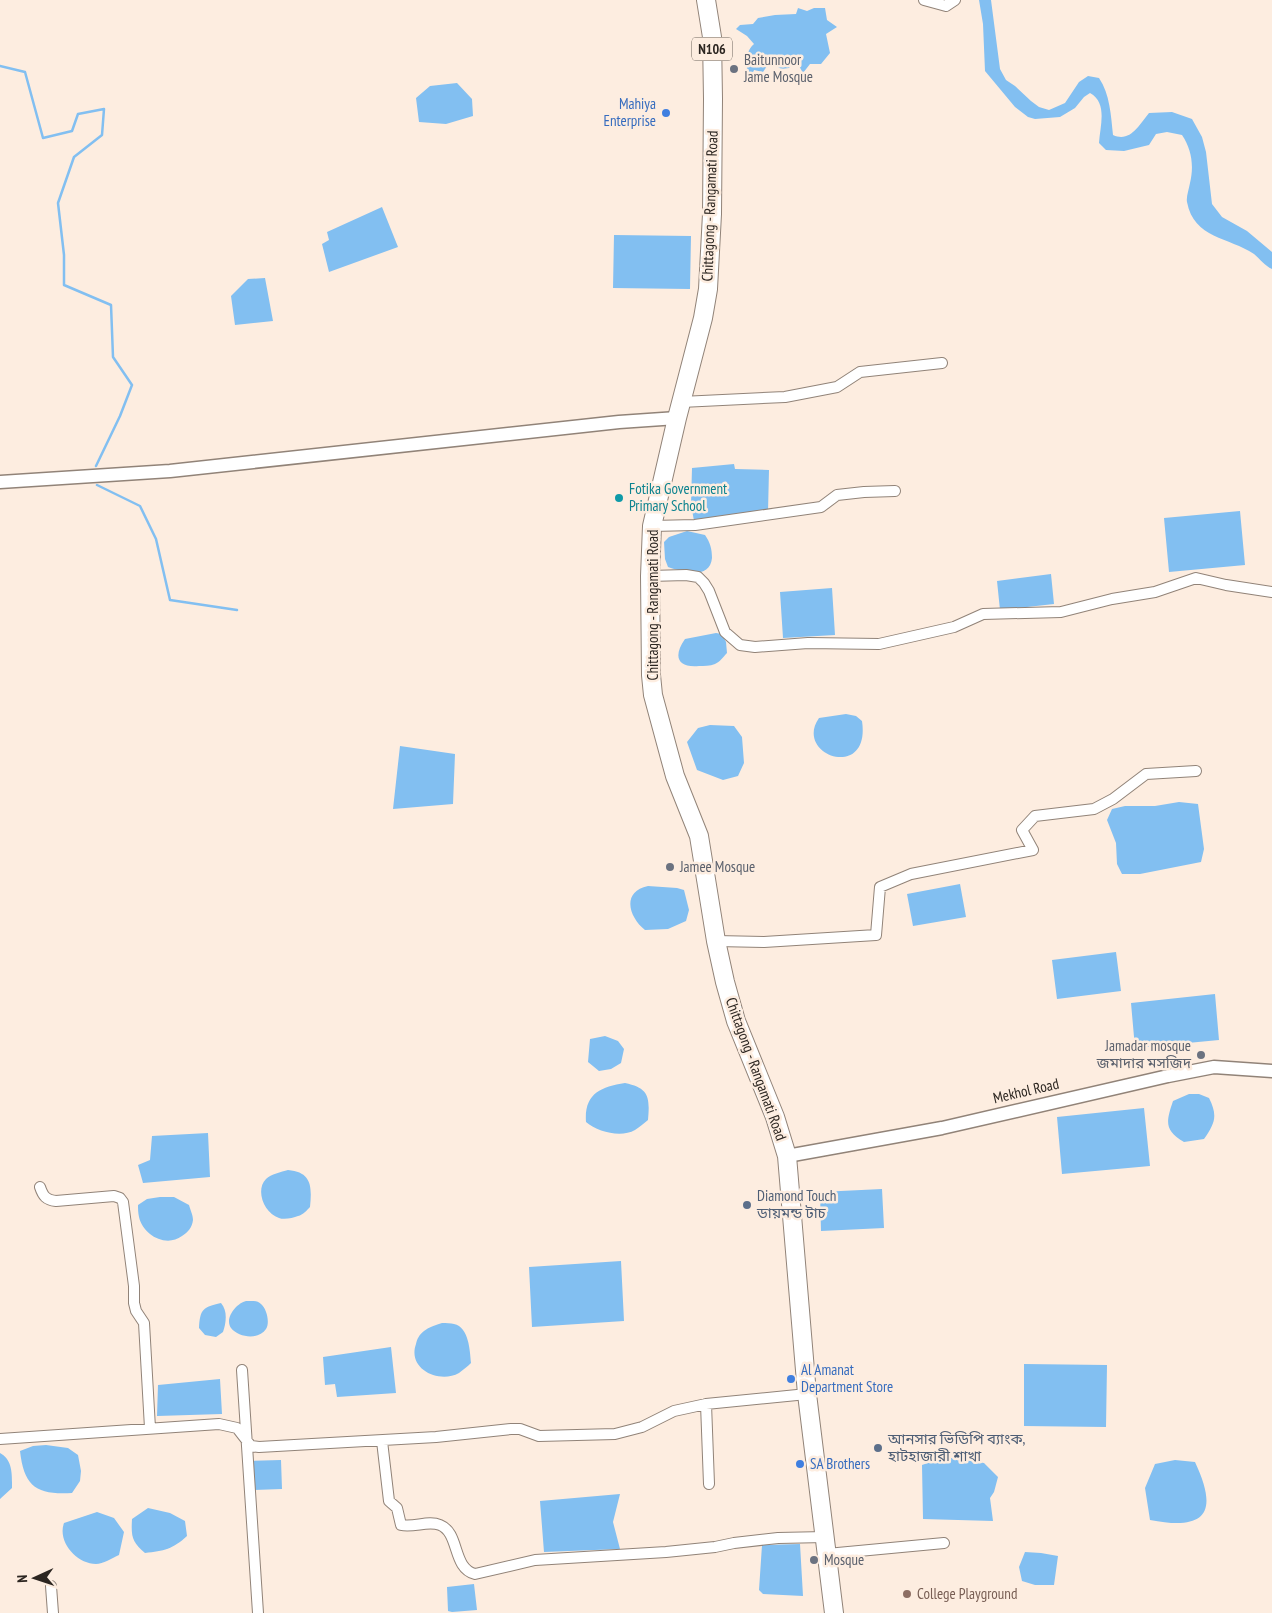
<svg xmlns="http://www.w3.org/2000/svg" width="1272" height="1613" font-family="'PT Sans Narrow','Noto Sans Bengali',sans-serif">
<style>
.water{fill:#82bff1}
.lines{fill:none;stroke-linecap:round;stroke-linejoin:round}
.stream{stroke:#82bff1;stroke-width:2.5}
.minor-casing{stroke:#918378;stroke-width:12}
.tertiary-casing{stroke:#918378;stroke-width:15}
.trunk-casing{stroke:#918378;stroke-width:20}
.minor{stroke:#fff;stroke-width:10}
.tertiary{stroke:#fff;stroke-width:12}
.trunk{stroke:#fff;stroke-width:18}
.worship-dot{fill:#6b7280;stroke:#fdede0;stroke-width:2}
.shop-dot{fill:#3f7fe0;stroke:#fdede0;stroke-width:2}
.culture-dot{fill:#0f9aa8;stroke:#fdede0;stroke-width:2}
.service-dot{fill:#5c6f8a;stroke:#fdede0;stroke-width:2}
.education-dot{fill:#8d6e63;stroke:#fdede0;stroke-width:2}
.labels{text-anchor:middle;stroke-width:5;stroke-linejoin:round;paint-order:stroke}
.shield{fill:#fdede0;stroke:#6b625a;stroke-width:1}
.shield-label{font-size:14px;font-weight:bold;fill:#2c2621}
.worship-label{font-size:15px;fill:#5b616d;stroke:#fdede0;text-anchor:start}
.shop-label{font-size:15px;fill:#366cbe;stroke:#fdede0;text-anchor:start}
.street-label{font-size:15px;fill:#2c2621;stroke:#fdede0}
.culture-label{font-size:15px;fill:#0d838f;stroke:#fdede0;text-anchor:start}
.service-label{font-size:15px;fill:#4e5e75;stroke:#fdede0;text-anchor:start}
.education-label{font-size:15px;fill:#785e54;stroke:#fdede0;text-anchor:start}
</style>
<rect width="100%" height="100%" fill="#fdede0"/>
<!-- water -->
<path class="water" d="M 979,0 L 991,0 L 1000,69 L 1006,80 L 1015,86 L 1031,101 L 1039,107 L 1049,110 L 1065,103 L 1079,82 L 1088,76 L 1099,78 C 1110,94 1111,116 1113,135 C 1130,143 1139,125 1149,113 L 1172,112 L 1192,119 L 1202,137 L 1206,152 L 1212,204 L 1222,217 L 1247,231 L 1272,252 L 1272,269 C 1265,266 1260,259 1254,254 C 1229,237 1194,239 1187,202 C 1186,197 1189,189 1190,183 C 1194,166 1192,150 1182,135 L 1167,132 L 1156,134 L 1149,145 L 1124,151 L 1106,150 L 1099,143 C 1100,126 1108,103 1090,93 L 1084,97 L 1075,108 L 1060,117 L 1035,119 L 1028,117 L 1015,107 L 985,71 L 983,24 Z
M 798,8 L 807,11 L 814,8 L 825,8 L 827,20 L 837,27 L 826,34 L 830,53 L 821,64 L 810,64 L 803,73 L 798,64 L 792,63 L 789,68 L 781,69 L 775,65 L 767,66 L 763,72 L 754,70 L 752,76 L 747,73 C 747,61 745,52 754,44 L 747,36 L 736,29 L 740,25 L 753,24 L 758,18 L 775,15 L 796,14 Z
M 457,83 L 472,99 L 473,116 L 446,124 L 419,122 L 416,98 L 430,86 Z
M 382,207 L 398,247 L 329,272 L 322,244 L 329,240 L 327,232 Z
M 614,235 L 691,236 L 690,289 L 613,288 Z
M 265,278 L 273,321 L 235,325 L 231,296 L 248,279 Z
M 734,464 L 735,469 L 769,470 L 768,512 L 694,521 L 691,504 L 692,468 Z
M 1240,511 L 1245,565 L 1169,572 L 1164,518 Z
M 687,531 L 705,535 C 710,542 712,549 712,558 C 710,580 683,572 668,567 L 665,559 L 664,542 L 669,537 Z
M 1051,574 L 1054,604 L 1000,610 L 997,581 Z
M 832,588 L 835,635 L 783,638 L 780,592 Z
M 716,633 L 722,634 L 726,642 L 727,653 C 723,657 720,662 715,664 C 710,666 704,666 699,666 C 677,668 673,656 685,639 Z
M 846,714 L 856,716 L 862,721 C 871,782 793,755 819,718 Z
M 710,725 L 734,726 L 742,737 L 744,763 L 738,776 L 723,780 L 697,770 L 687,742 L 698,728 Z
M 400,746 L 455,754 L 453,804 L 393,809 Z
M 1179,802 L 1198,804 L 1204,849 L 1201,862 L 1140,874 L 1122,874 L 1117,864 L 1116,843 L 1107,820 L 1112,809 L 1125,806 L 1155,806 Z
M 960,884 L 966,917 L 913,926 L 907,894 Z
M 648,886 L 677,888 L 684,890 L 689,910 L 686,921 L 668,929 L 645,930 C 629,917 621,892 648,886 Z
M 1116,952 L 1121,991 L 1057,999 L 1052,960 Z
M 1215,994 L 1219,1040 L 1135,1048 L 1131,1003 Z
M 605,1036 L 618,1041 L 624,1049 L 621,1063 L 611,1069 L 599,1071 L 588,1062 L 590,1039 Z
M 625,1083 C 649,1088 650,1097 648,1120 C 644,1123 640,1127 635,1130 C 621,1138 598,1132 586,1122 C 584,1094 600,1087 625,1083 Z
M 1189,1094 L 1199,1094 L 1209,1098 C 1218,1116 1215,1123 1204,1139 L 1184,1142 C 1164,1130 1166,1122 1173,1101 Z
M 1144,1108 L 1150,1166 L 1062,1174 L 1057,1117 Z
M 208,1133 L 210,1177 L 143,1183 L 138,1165 L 150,1160 L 152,1136 Z
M 288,1170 C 312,1172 312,1187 310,1207 C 307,1210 303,1215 298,1216 C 293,1218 284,1220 279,1218 C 264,1213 255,1190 266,1179 C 271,1174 281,1172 288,1170 Z
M 882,1189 L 884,1228 L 821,1231 L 820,1192 Z
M 160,1197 L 174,1197 L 189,1205 C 190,1209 193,1215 193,1220 C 192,1228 188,1232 182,1236 C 166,1248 143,1235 139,1217 C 138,1213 138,1208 138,1205 L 147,1199 Z
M 621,1261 L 624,1321 L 532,1327 L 529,1267 Z
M 246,1301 C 251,1301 257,1300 261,1304 C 267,1309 270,1323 266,1329 C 259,1340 239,1338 231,1328 C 224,1318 237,1303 246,1301 Z
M 221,1303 C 228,1311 226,1323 223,1332 L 216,1337 L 205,1335 L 199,1328 C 200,1309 203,1307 221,1303 Z
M 442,1323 C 446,1323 451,1323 454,1324 C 469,1327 470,1351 471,1363 C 468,1366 463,1370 459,1373 C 439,1384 407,1369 416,1344 C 417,1339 419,1335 424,1331 C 429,1327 436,1325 442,1323 Z
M 391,1347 L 396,1393 L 337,1397 L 335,1384 L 325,1385 L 323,1357 Z
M 1024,1364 L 1107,1365 L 1106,1427 L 1024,1426 Z
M 220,1379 L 222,1414 L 157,1416 L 158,1385 Z
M 46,1445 L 68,1448 L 78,1455 L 81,1471 L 80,1481 L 72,1493 C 37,1495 24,1487 20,1451 L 33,1446 Z
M 0,1453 C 13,1460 12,1475 12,1488 L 0,1499 Z
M 945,1457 L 984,1463 L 998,1477 L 994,1492 L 990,1498 L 993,1521 L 923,1519 L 922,1465 Z
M 281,1460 L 282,1489 L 251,1490 L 250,1461 Z
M 1175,1460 L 1195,1462 C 1219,1513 1206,1531 1150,1520 L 1145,1488 L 1155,1464 Z
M 620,1494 L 613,1522 L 620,1549 L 544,1552 L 540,1501 Z
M 148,1508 L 170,1513 L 185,1521 L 187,1536 C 173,1549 164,1551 145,1553 C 132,1542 131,1537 132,1519 Z
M 97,1512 L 114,1518 L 124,1532 L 119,1555 C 112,1558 103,1564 96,1564 C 77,1564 57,1542 64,1523 Z
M 800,1544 L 803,1596 L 763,1594 L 759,1590 L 762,1545 Z
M 1025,1552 L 1041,1553 L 1058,1556 L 1054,1585 L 1035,1585 L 1022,1581 L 1019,1567 Z
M 474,1584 L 477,1610 L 452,1612 L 448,1611 L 447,1587 Z"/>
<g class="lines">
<!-- stream -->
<path class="stream" d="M 0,66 L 25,72 L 43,138 L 72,131 L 78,114 L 104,109 L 102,135 L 74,157 L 58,203 L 64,255 L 64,285 L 111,305 L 113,357 L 132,385 L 120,416 L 96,466
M 97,485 L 140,506 L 156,539 L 170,600 L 237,610"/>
<defs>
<path id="minor" d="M 924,0 L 946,6 L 955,0
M 681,402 L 785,397 L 837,387 L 860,372 L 942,363
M 652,526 L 695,525 L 821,507 L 837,495 L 864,492 L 895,491
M 650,576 L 686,575 L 698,577 L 704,583 L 709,591 L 725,632 L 740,645 L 755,647 L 808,643 L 879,644 L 954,627 L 983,614 L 1061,612 L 1112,599 L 1155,592 L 1196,578 L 1226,585 L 1272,592
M 716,941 L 764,942 L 876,935 L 880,887 L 911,874 L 1033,850 L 1022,830 L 1035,816 L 1094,809 L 1113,799 L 1146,774 L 1196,771
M 40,1187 C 43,1196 46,1200 56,1201 L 114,1196 L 120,1198 L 123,1202 L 134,1286 L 134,1303 L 136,1311 L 144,1323 L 150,1428
M 242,1370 L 258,1613
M 706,1404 L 709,1484
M 0,1439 L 219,1424 L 237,1428 L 251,1446 L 259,1447 L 436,1437 L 511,1429 L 520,1429 L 539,1436 L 615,1434 L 642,1427 L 674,1411 L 706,1404 L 807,1394
M 382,1441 L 389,1501 L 397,1508 L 401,1525 C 414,1528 428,1520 440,1525 C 460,1533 452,1568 475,1574 L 535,1560 L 666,1552 L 715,1547 L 734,1543 L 778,1538 L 825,1537
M 827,1554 L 944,1543
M 51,1586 L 53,1613"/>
<path id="tertiary" d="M 0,482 L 170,471 L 619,422 L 677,418
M 787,1156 L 942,1128 L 1168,1076 L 1214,1067 L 1272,1071"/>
<path id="trunk" d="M 706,0 L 712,37 L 713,99 L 712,214 L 708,289 L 703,318 L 677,418 L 652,526 L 650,576 L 651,675 L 653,695 L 675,776 L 699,836 L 716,941 L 725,982 L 736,1021 L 775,1117 L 787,1156 L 807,1394 L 834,1613"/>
</defs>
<!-- minor casing -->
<use href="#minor" class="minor-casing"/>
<!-- tertiary casing -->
<use href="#tertiary" class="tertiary-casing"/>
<!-- trunk casing -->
<use href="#trunk" class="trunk-casing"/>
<!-- minor -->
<use href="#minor" class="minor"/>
<!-- tertiary -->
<use href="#tertiary" class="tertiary"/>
<!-- trunk -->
<use href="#trunk" class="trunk"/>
</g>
<!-- markers -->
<g class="worship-dot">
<circle cx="734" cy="69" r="5"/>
<circle cx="670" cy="867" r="5"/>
<circle cx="1201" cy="1055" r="5"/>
<circle cx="814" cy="1560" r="5"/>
</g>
<g class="shop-dot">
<circle cx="666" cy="113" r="5"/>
<circle cx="791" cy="1379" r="5"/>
<circle cx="800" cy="1464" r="5"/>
</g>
<circle class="culture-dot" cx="619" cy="498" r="5"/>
<g class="service-dot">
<circle cx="747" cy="1205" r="5"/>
<circle cx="878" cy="1448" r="5"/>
</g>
<circle class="education-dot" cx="907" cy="1594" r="5"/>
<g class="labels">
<!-- shield labels -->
<rect class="shield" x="692" y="37.5" width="40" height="23" rx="4"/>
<g class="shield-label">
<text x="712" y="54">N106</text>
</g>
<!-- worship labels -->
<g class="worship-label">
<text x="744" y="65">Baitunnoor<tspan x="744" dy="17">Jame Mosque</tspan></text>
<text x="680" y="872">Jamee Mosque</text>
<text x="1191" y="1051" text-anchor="end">Jamadar mosque<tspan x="1191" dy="17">জমাদার মসজিদ</tspan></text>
<text x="824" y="1565">Mosque</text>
</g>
<!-- shop labels -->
<g class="shop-label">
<text x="656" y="109" text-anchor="end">Mahiya<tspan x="656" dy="17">Enterprise</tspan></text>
<text x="801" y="1375">Al Amanat<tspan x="801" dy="17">Department Store</tspan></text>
<text x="810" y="1469">SA Brothers</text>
</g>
<!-- street labels -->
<g class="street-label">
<text transform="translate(710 206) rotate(-88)" y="5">Chittagong - Rangamati Road</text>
<text transform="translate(653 605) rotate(-90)" y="5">Chittagong - Rangamati Road</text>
<text transform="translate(756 1069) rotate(70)" y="5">Chittagong - Rangamati Road</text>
<text transform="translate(1026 1091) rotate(-13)" y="5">Mekhol Road</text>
</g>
<!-- culture labels -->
<g class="culture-label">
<text x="629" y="494">Fotika Government<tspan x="629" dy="17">Primary School</tspan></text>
</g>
<!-- service labels -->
<g class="service-label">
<text x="757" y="1201">Diamond Touch<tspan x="757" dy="17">ডায়মন্ড টাচ</tspan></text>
<text x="888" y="1444">আনসার ভিডিপি ব্যাংক,<tspan x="888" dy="17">হাটহাজারী শাখা</tspan></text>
</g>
<!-- education labels -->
<g class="education-label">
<text x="917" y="1599">College Playground</text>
</g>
</g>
<!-- north arrow -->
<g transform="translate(35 1578) rotate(267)" stroke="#fdede0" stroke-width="4" paint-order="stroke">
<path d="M0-4L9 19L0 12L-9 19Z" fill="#2c2621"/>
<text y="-8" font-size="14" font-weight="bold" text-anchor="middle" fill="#2c2621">N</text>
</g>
</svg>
